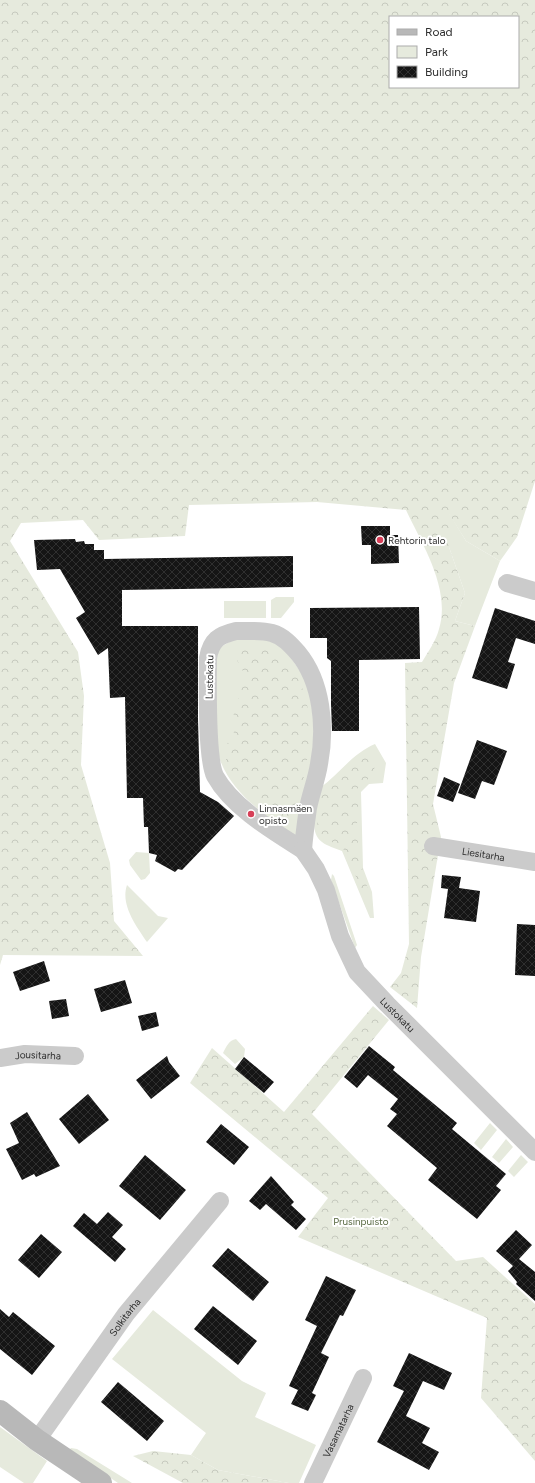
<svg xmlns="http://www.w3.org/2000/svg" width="535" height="1483" font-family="Figtree,sans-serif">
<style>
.green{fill:#e6eadd}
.forest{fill:url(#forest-crowns);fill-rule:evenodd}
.building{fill:url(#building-cross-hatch)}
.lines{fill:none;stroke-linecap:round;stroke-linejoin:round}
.street{stroke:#cbcbcb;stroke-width:18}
.secondary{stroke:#b8b8b8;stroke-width:22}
.poi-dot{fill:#d73f58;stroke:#fff;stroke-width:1.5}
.labels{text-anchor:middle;stroke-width:4;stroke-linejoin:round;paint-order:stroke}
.poi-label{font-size:10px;fill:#2e2e2e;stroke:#fff;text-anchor:start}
.street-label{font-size:10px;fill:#2e2e2e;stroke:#fff}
.park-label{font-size:10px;fill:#55663f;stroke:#fff}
</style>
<defs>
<pattern id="forest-crowns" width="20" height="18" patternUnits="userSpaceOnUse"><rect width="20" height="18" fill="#e6eadd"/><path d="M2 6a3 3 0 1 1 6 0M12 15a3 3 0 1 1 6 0" fill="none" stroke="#c6c9be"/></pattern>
<pattern id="building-cross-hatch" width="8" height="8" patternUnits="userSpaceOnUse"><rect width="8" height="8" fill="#151515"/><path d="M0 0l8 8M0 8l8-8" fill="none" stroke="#2f2f2f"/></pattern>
</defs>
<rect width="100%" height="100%" fill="#fff"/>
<!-- green -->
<path class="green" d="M 449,513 L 466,541 L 500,561 L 475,626 L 455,621 L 465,593 L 449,547 Z
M 276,597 L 294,597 L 294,602 L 281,618 L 271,618 L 271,600 Z
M 224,601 L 266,601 L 266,618 L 224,618 Z
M 236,638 L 266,640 L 282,645 L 311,687 L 315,749 L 297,834 L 295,836 C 263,814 225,789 217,749 L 215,656 L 221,647 Z
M 375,744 L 386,763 L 383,783 L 369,784 L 361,792 L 363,868 L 372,892 L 374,918 L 370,918 L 342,851 C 335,848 327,846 322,842 C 307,832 317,801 320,788 C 339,774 353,753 375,744 Z
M 136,852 L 149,853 L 150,873 L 145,879 L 141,880 L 130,865 L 129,860 Z
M 332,874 L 334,876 L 357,945 L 355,948 L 331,880 Z
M 127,885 L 158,916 L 168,918 L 147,942 C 137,927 120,905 127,885 Z
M 236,1039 L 245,1049 L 244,1057 L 235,1064 L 223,1053 C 226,1047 229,1040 236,1039 Z
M 490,1123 L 497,1130 L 481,1150 L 474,1143 Z
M 506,1139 L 513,1147 L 499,1163 L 492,1157 Z
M 521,1155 L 528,1162 L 514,1177 L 508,1171 Z
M 153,1310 L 242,1381 L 266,1393 L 255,1417 L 316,1445 L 299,1483 L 289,1483 L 218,1470 L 191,1455 L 206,1433 L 112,1359 Z
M 0,1427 L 47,1461 L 33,1483 L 24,1483 L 0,1467 Z
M 71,1448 L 77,1449 L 132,1483 L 118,1483 L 69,1450 Z"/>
<!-- forest -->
<path class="forest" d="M 0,0 L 535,0 L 535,481 L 517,537 L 500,561 L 466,541 L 449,514 L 449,547 L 465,593 L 455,621 L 475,626 L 454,683 L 433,804 L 441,837 L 421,957 L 417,1008 L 390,987 L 401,973 L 409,944 L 405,663 L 422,662 C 428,652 436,641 439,629 C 451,589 423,546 406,510 L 317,502 L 189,505 L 185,536 L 99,540 L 83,520 L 21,523 L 10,541 L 78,652 L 84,696 L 81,765 L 110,863 L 114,921 L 143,956 L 3,955 L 0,965 ZM 390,17 L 518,17 L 518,87 L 390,87 Z
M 237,645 C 249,646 276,649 285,657 C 288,660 291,666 293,670 C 321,713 308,768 294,813 L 281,822 C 261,807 235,789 227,763 C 225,758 226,750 226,745 L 234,736 L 233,717 L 245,675 L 231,649 Z
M 364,752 L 374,756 C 378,773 369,778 357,789 C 360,802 357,813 357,826 C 357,851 363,873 370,897 L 369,899 L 366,899 L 343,848 L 323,837 L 317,826 L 322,788 L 345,773 Z
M 373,1006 L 389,1020 L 312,1114 L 456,1261 L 483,1257 L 535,1304 L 535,1461 L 481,1398 L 487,1318 L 298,1237 L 328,1198 L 190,1083 L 212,1048 L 284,1112 Z
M 153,1451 L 191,1455 L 218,1470 L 289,1483 L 183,1483 L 133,1456 Z"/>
<!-- building -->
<path class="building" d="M 361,526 L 390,526 L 390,535 L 398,535 L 399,563 L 371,564 L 371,545 L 362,545 Z
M 75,539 L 76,542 L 84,541 L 85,544 L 94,544 L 94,550 L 104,550 L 104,559 L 293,556 L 293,587 L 122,590 L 122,626 L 198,626 L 198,719 L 200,792 L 218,802 L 234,816 L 182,870 L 178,869 L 175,872 L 155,861 L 157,855 L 149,853 L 148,827 L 144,827 L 143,798 L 127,798 L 125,697 L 110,698 L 108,648 L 98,655 L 76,618 L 85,612 L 60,569 L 37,570 L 34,540 Z
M 419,607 L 420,659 L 359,660 L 359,731 L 332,731 L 331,704 L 331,661 L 327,658 L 327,638 L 310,638 L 310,608 Z
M 495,608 L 535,621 L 535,644 L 516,638 L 508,662 L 515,664 L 507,689 L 472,678 Z
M 477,740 L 507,751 L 494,785 L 482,781 L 475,799 L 458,793 Z
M 444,777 L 460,784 L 453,802 L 437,796 Z
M 442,875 L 461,877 L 459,888 L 480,891 L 476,922 L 444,918 L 448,889 L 441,888 Z
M 517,924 L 535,925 L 535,976 L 515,975 Z
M 44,961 L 50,981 L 20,991 L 13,972 Z
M 125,980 L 132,1003 L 101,1012 L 94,989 Z
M 66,999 L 69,1016 L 52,1019 L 49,1001 Z
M 156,1012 L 159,1026 L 142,1031 L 138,1016 Z
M 369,1046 L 395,1067 L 393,1070 L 457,1123 L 452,1129 L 506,1174 L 496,1186 L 501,1190 L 477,1219 L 428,1180 L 437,1168 L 387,1126 L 397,1114 L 390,1109 L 398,1099 L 368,1075 L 357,1088 L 344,1077 Z
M 167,1056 L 169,1062 L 180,1076 L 151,1099 L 136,1080 Z
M 244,1057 L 274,1082 L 264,1093 L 235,1069 Z
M 88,1094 L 109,1120 L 79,1144 L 59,1119 Z
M 27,1112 L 60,1166 L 36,1177 L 34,1174 L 22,1180 L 6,1149 L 19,1143 L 10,1123 Z
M 221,1124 L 249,1147 L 234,1165 L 206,1142 Z
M 145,1155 L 186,1190 L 160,1220 L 119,1186 Z
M 271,1176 L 294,1202 L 291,1205 L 306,1219 L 296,1230 L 266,1204 L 260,1210 L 249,1201 Z
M 108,1212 L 123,1225 L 112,1237 L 126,1249 L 115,1262 L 73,1226 L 84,1213 L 97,1224 Z
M 516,1230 L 532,1245 L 519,1259 L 535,1272 L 535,1301 L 516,1284 L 517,1282 L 508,1271 L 513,1266 L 496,1251 Z
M 41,1234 L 62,1252 L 39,1278 L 18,1260 Z
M 228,1248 L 269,1282 L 253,1301 L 212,1266 Z
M 326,1276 L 356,1290 L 343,1316 L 340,1315 L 321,1353 L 329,1357 L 312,1393 L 316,1395 L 308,1411 L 291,1404 L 298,1390 L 289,1386 L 317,1326 L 305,1320 Z
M 213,1306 L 257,1341 L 238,1365 L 194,1329 Z
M 0,1309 L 9,1317 L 13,1312 L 55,1346 L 32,1375 L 0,1349 Z
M 409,1353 L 452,1373 L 444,1390 L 423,1381 L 406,1416 L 430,1428 L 422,1443 L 439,1452 L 429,1470 L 377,1442 L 404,1391 L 393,1386 Z
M 118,1382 L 164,1421 L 147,1441 L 101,1402 Z"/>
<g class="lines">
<!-- street -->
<g class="street">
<path d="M 507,583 L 535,591"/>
<path d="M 236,631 C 247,631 261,630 272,633 C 283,636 291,645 298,653 C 322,682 326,727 319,764 C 317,778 311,793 308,808 C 306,822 304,836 303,850 C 273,831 232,807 215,776 C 206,757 208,682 208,658 C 211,640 219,635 236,631 Z"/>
<path id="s1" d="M 433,846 L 535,862"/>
<path id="s2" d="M 303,850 L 316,869 L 326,890 L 340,936 L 357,972 L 387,1004 L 535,1152"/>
<path id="s3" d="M 0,1058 L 25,1054 L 75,1056"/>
<path id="s4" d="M 37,1440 L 126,1314 L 220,1201"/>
<path id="s5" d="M 313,1483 L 363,1378"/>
</g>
<!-- secondary -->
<path class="secondary" d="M 0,1411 L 37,1440 L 101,1483"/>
</g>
<!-- markers -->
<g class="poi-dot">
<circle cx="380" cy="540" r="4"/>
<circle cx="251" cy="814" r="4"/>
</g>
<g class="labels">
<!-- poi labels -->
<g class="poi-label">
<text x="388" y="544">Rehtorin talo</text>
<text x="259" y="812">Linnasmäen<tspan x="259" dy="12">opisto</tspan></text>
</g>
<!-- street labels -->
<g class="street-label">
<text transform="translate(209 677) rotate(-89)" y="4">Lustokatu</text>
<text dy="4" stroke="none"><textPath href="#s1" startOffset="51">Liesitarha</textPath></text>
<text dy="4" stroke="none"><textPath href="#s2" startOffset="193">Lustokatu</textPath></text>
<text dy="4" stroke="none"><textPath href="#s3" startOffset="38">Jousitarha</textPath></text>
<text dy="4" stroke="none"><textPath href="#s4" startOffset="151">Solkitarha</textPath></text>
<text dy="4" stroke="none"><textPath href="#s5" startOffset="58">Vasamatarha</textPath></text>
</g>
<!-- park labels -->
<g class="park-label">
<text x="361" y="1225">Prusinpuisto</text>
</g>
</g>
<!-- legend -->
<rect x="389" y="16" width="130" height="72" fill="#ffffff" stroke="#ababab"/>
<rect x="397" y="29" width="20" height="6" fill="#b8b8b8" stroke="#ababab"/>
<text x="425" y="36" font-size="12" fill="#2e2e2e">Road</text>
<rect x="397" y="46" width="20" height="12" fill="#e6eadd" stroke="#ababab"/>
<text x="425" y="56" font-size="12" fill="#2e2e2e">Park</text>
<rect x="397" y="66" width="20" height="12" fill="url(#building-cross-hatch)" stroke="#ababab"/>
<text x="425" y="76" font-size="12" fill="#2e2e2e">Building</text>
</svg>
